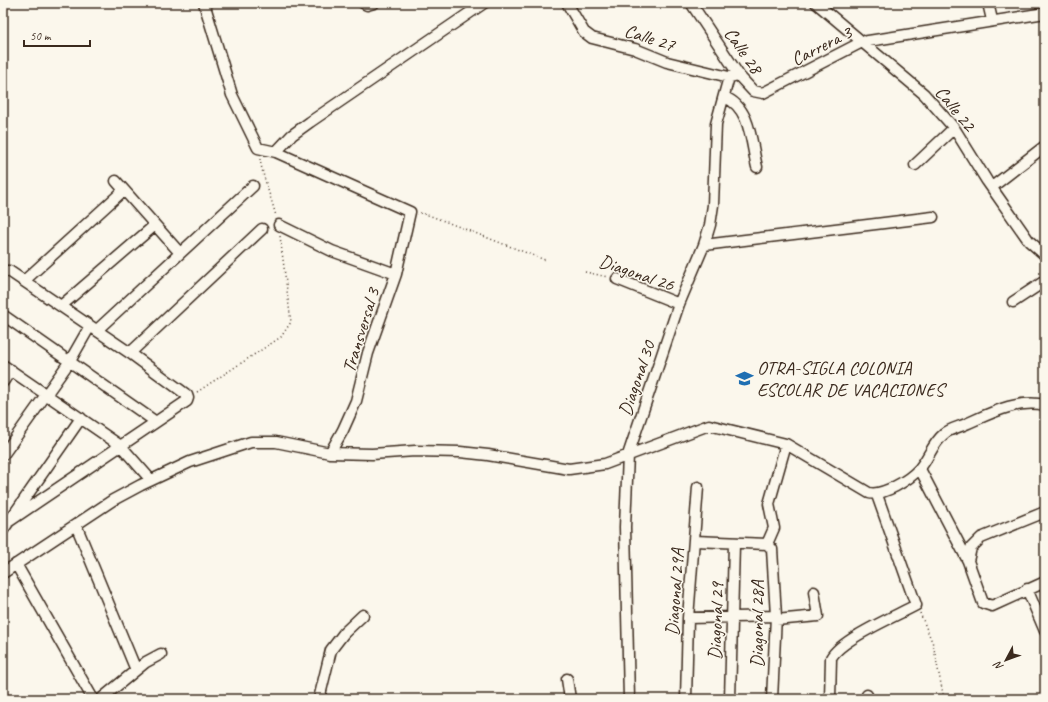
<svg xmlns="http://www.w3.org/2000/svg" width="1048" height="702" font-family="Caveat,sans-serif">
<style>
.lines{fill:none;stroke-linecap:round;stroke-linejoin:round}
.minor-casing{stroke:#3b2a1e;stroke-width:13}
.path{stroke:#3b2a1e;stroke-width:1.5;stroke-dasharray:1 3;stroke-linecap:butt}
.minor{stroke:#fbf7ec;stroke-width:10}
.labels{text-anchor:middle;stroke-width:3;stroke-linejoin:round;paint-order:stroke}
.street-label{font-size:19px;fill:#3b2a1e;stroke:#fbf7ec}
.poi-label{font-size:19px;fill:#3b2a1e;stroke:#fbf7ec;text-anchor:start}
</style>
<rect width="100%" height="100%" fill="#fbf7ec"/>
<filter id="ink" filterUnits="userSpaceOnUse"><feTurbulence type="fractalNoise" baseFrequency=".025" numOctaves="2"/><feDisplacementMap in="SourceGraphic" scale="8" xChannelSelector="R" yChannelSelector="G"/><feConvolveMatrix kernelMatrix="1 2 1 2 8 2 1 2 1" color-interpolation-filters="sRGB"/></filter>
<g filter="url(#ink)">
<g class="lines">
<defs>
<path id="minor" d="M 204,3 L 232,95 L 258,148 L 276,152 L 410,212 L 396,274 L 368,353 L 356,401 L 343,430 L 330,453
M 363,3 L 367,5 L 374,3
M 567,3 L 584,32 L 592,38 L 635,49 L 667,62 L 729,77 L 734,76
M 691,3 L 740,77 L 753,91 L 763,93 L 862,42 L 1045,13
M 816,3 L 924,94 L 954,128 L 987,181 L 1029,241 L 1045,255
M 988,3 L 992,20
M 724,97 C 751,107 751,143 757,167
M 276,152 L 292,135 L 310,122 L 484,3
M 915,165 L 954,128
M 116,181 L 180,253
M 992,187 L 1045,146
M 279,225 L 332,251 L 396,274
M 704,245 L 933,217
M 3,271 L 9,271 L 130,353 L 187,395 L 188,398 L 187,401 L 8,522
M 617,279 L 679,304
M 24,281 L 124,190
M 1013,302 L 1045,281
M 61,306 L 155,225
M 3,315 L 156,422
M 97,330 L 253,186
M 130,353 L 262,229
M 3,365 L 121,446 L 151,480
M 3,382 L 11,370
M 3,455 L 70,361 L 90,326
M 920,469 L 968,561 L 983,603 L 992,606 L 1045,582
M 76,525 L 136,670
M 3,530 L 81,418
M 695,541 L 767,544 L 772,549 L 776,616 L 772,699
M 767,544 L 774,528 L 769,504 L 786,444
M 968,561 L 971,548 L 981,538 L 1045,512
M 16,564 L 93,699
M 3,573 L 113,500 L 141,485 L 190,462 L 251,442 L 276,442 L 330,453 L 372,454 L 415,451 L 460,452 L 488,455 L 569,469 L 605,464 L 709,425 L 786,444 L 869,493 C 883,496 909,480 919,469 C 929,458 932,444 944,434 C 949,429 959,427 966,424 C 991,413 1017,399 1045,405
M 1027,589 L 1045,631
M 688,618 L 776,616
M 776,620 L 818,616 L 814,592
M 567,679 L 570,699
M 101,699 L 146,662 L 161,654
M 319,699 L 331,650 L 344,633 L 363,615
M 629,699 L 625,527 L 628,455 L 679,304 L 704,245 L 710,225 L 713,205 L 716,124 L 729,77
M 686,699 L 688,618 L 698,487
M 730,699 L 734,544
M 830,699 L 831,658 C 841,639 896,616 916,605 L 877,495
M 866,699 L 867,695"/>
</defs>
<!-- minor casing -->
<use href="#minor" class="minor-casing"/>
<!-- path -->
<path class="path" d="M 260,159 C 263,178 271,197 276,216
M 420,213 L 431,216 L 545,260
M 585,272 L 608,277
M 197,392 L 281,337 L 291,322 L 280,236
M 920,613 L 933,644 L 944,699"/>
<!-- minor -->
<use href="#minor" class="minor"/>
</g>
</g>
<!-- icons -->
<defs>
<symbol id="school-bare" viewBox="-9 -9 18 18"><path d="M0-5L7-2L0 1L-7-2ZM-4 1L0 2.5L4 1V4Q0 6-4 4Z" fill="#1f6fb2" stroke="#fbf7ec" stroke-width="2.5" paint-order="stroke"/></symbol>
</defs>
<g fill-rule="evenodd">
<use href="#school-bare" x="732" y="366" width="25" height="25"/>
</g>
<g class="labels">
<!-- street labels -->
<g class="street-label">
<text transform="translate(650 37) rotate(18)" y="7">Calle 27</text>
<text transform="translate(821 45) rotate(-27)" y="7">Carrera 3</text>
<text transform="translate(744 50) rotate(55)" y="7">Calle 28</text>
<text transform="translate(956 108) rotate(51)" y="7">Calle 22</text>
<text transform="translate(637 272) rotate(19)" y="7">Diagonal 26</text>
<text transform="translate(360 330) rotate(-73)" y="7">Transversal 3</text>
<text transform="translate(636 378) rotate(-71)" y="7">Diagonal 30</text>
<text transform="translate(674 592) rotate(-86)" y="7">Diagonal 29A</text>
<text transform="translate(715 621) rotate(-88)" y="7">Diagonal 29</text>
<text transform="translate(756 624) rotate(-90)" y="7">Diagonal 28A</text>
</g>
<!-- poi labels -->
<g class="poi-label">
<text x="757" y="374">OTRA-SIGLA COLONIA<tspan x="757" dy="22">ESCOLAR DE VACACIONES</tspan></text>
</g>
</g>
<!-- margin -->
<rect width="1048" height="702" fill="none" stroke="#fbf7ec" stroke-width="16"/>
<rect x="8" y="8" width="1032" height="686" fill="none" stroke="#3b2a1e" stroke-width="1.5" filter="url(#ink)"/>
<!-- north arrow -->
<g transform="translate(1006 660) rotate(229)" stroke="#fbf7ec" stroke-width="3" paint-order="stroke">
<path d="M0-3L7 15L0 10L-7 15Z" fill="#3b2a1e"/>
<text y="-6" font-size="11" font-weight="bold" text-anchor="middle" fill="#3b2a1e">N</text>
</g>
<!-- scale -->
<path d="M24 40v6h66v-6" fill="none" stroke="#3b2a1e" stroke-width="2"/>
<text x="30" y="40" font-size="12" fill="#3b2a1e" stroke="#fbf7ec" stroke-width="3" paint-order="stroke">50 m</text>
</svg>
